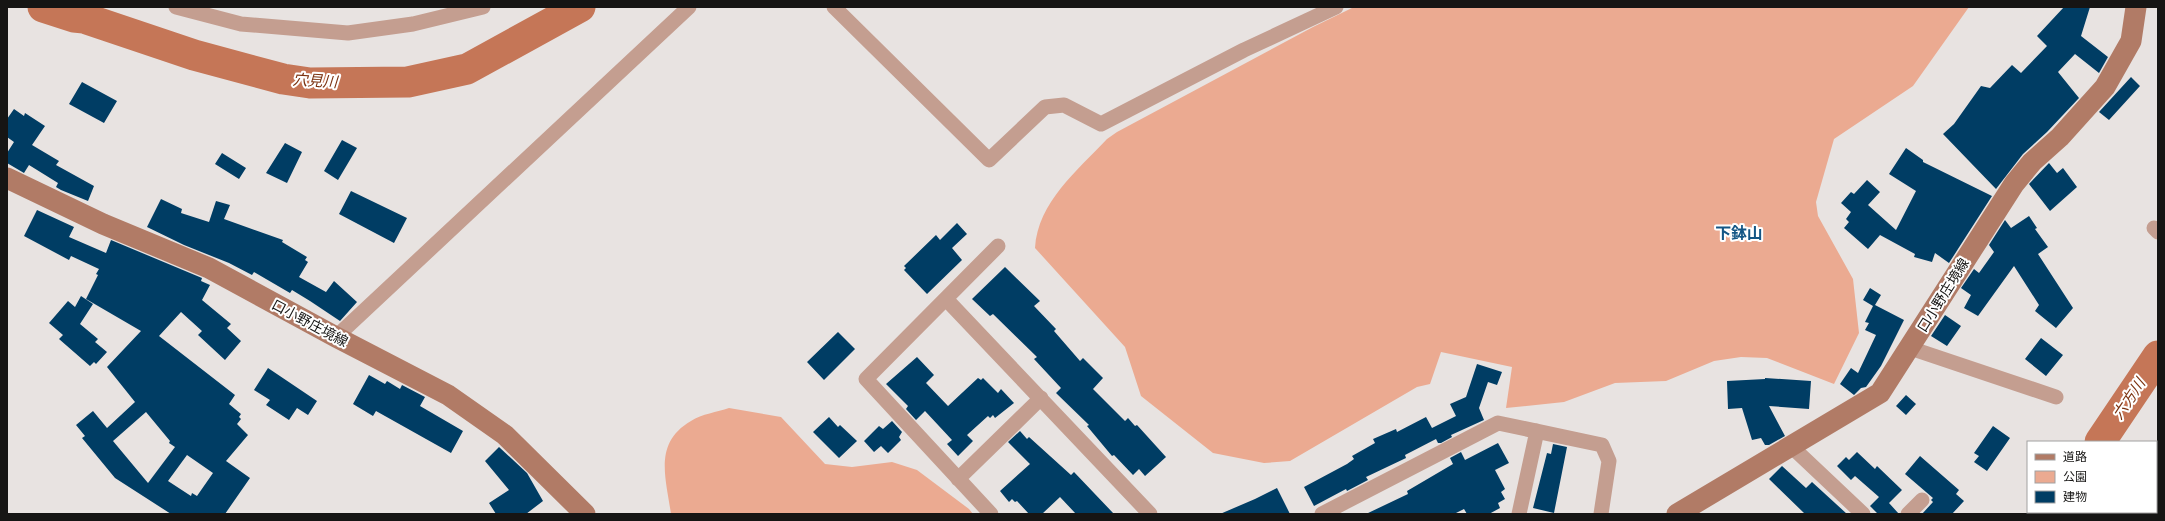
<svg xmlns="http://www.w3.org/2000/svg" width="2165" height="521" font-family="Lato,'Noto Sans JP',sans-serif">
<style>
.green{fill:#ebaa91}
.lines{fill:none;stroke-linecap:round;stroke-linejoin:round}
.stream{stroke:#c57657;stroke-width:5}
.river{stroke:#c57657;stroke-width:31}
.building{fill:#003d64;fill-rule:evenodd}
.street{stroke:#c49e90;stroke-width:15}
.secondary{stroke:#b17b66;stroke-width:21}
.labels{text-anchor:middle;stroke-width:4;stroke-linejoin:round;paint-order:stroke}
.street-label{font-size:14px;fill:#161514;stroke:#fff}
.water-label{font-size:15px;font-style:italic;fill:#7b3210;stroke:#fff}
.quarter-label{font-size:16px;font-weight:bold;fill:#145685;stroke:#fff}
</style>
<rect width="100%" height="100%" fill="#e8e3e1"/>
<!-- green -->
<path class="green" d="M 1354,7 L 1969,7 L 1913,86 L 1834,139 L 1816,202 L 1818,216 L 1853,279 L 1859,333 L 1834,384 L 1767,358 L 1741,357 L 1714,361 L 1666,381 L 1615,383 L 1564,402 L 1506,408 L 1512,367 L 1441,352 L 1430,384 L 1417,387 L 1290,461 L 1264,463 L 1213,453 L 1141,396 L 1125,347 L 1035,248 C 1038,202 1077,171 1107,139 L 1117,132 L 1313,27 Z
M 729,408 L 781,417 L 825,464 L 852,467 L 892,462 L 917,470 L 969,509 L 973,514 L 671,514 C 666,478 653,443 691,421 C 702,414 717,412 729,408 Z"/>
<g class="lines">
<!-- stream -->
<path class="stream" d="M 2156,493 L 2158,490
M 2140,514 L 2142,512"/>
<!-- river -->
<path class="river" d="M 43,7 L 74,17 L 84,18 L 194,55 L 283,79 L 310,83 L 408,82 L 467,69 L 580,7
M 2100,442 L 2158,356
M 2053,514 L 2054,512"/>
</g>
<!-- building -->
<path class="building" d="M 2064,7 L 2090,7 L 2081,36 L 2108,57 L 2099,73 L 2075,54 L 2058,72 L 2079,98 L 2047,132 L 2023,154 L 1996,189 L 1943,134 L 1954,124 L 1981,86 L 1990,88 L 2012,65 L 2021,73 L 2047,46 L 2037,36 Z
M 2131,77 L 2140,86 L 2109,120 L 2099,112 Z
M 82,82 L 117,101 L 104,123 L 69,104 Z
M 14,109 L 24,116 L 25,113 L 45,126 L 32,145 L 59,161 L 56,165 L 94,186 L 88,201 L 61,190 L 56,187 L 58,183 L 29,165 L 24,173 L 7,163 L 7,153 L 14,142 L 7,137 L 7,119 Z
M 342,140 L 357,148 L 338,180 L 324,171 Z
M 285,143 L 302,152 L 287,183 L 266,173 Z
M 1906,148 L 1923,160 L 1923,162 L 1992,196 L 1949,263 L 1935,253 L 1932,262 L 1914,257 L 1915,254 L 1880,235 L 1868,249 L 1844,228 L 1849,222 L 1846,219 L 1851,212 L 1841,203 L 1851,192 L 1854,194 L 1867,180 L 1880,192 L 1868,205 L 1896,230 L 1916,191 L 1889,174 Z
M 222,153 L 246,168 L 239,179 L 215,164 Z
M 2049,163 L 2057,173 L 2063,168 L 2077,187 L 2050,211 L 2029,184 Z
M 351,191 L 407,218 L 394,243 L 339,214 Z
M 161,199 L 182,209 L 181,213 L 209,222 L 216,201 L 230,205 L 224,219 L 283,240 L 282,242 L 307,257 L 305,260 L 308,262 L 299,277 L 326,292 L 334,281 L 357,302 L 340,321 L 310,301 L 292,290 L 290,293 L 254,272 L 252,275 L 229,263 L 184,245 L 147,227 Z
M 37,210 L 74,227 L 69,237 L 106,253 L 111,240 L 202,278 L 201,281 L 210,285 L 202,300 L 231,324 L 227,328 L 241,341 L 225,360 L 198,335 L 202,331 L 181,312 L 159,336 L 235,395 L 229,404 L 241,414 L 239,417 L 241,419 L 237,424 L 248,435 L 226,461 L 250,478 L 225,514 L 171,514 L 115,478 L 82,438 L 85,436 L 76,425 L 93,411 L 107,428 L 135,402 L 107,367 L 141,331 L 86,299 L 98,275 L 96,274 L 99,269 L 71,256 L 69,260 L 24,236 ZM 146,412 L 170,441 L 169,443 L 175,447 L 148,483 L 113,441 ZM 187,455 L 213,473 L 197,496 L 192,493 L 191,496 L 168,481 Z
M 2029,216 L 2037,228 L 2035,229 L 2048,247 L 2038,254 L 2073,308 L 2056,328 L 2035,311 L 2039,305 L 2014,266 L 1978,316 L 1964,308 L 1971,295 L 1961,288 L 1974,269 L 1979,273 L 1994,252 L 1989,245 L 2005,220 L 2011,228 Z
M 957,223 L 967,234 L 952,248 L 962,260 L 927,294 L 904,270 L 906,268 L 904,266 L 936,235 L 940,240 Z
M 1005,267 L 1040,301 L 1034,306 L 1056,329 L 1054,331 L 1080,361 L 1083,358 L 1103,378 L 1093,389 L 1125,421 L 1128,418 L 1135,426 L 1137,425 L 1166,457 L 1145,476 L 1139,469 L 1133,475 L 1114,455 L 1112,456 L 1087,426 L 1089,425 L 1056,393 L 1061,388 L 1034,359 L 1037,357 L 993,314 L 990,316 L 972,299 Z
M 1870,288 L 1881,295 L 1875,305 L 1904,320 L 1881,366 L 1866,387 L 1861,388 L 1854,395 L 1840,384 L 1851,368 L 1858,373 L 1876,335 L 1865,330 L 1869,323 L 1865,322 L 1873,306 L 1863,300 Z
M 81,296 L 93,304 L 80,324 L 98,339 L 95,342 L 107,352 L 96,364 L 94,362 L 90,366 L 59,339 L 63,335 L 49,323 L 68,301 L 75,307 Z
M 1945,315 L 1961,326 L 1947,346 L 1931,336 Z
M 838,332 L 855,349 L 824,380 L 807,362 Z
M 2041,338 L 2063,355 L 2046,376 L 2025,359 Z
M 917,357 L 934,375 L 926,383 L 948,406 L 978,378 L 981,380 L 983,378 L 998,393 L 1001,389 L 1014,403 L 995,418 L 993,415 L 990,418 L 988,416 L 967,435 L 973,441 L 958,456 L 947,444 L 952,440 L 925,411 L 916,420 L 906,409 L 908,406 L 886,384 Z
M 1477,364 L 1502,372 L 1497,385 L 1488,382 L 1479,408 L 1484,420 L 1451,435 L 1452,437 L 1441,443 L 1438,443 L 1436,439 L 1405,455 L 1406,458 L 1366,477 L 1368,480 L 1347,491 L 1346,489 L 1314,506 L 1304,487 L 1347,464 L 1354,459 L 1352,456 L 1375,443 L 1373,439 L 1396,429 L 1397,432 L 1426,417 L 1432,428 L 1456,416 L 1450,404 L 1466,397 Z
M 268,368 L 317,401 L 308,415 L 297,408 L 289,420 L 266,405 L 270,400 L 254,390 Z
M 369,375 L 385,384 L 387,381 L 400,389 L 402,385 L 425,397 L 420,406 L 463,431 L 451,453 L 376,411 L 373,416 L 353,404 Z
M 1765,378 L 1811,381 L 1809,409 L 1769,406 L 1785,436 L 1769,445 L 1765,445 L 1761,438 L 1752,440 L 1742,408 L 1728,409 L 1727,381 L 1765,379 Z
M 1906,395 L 1916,404 L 1906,415 L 1896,406 Z
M 829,417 L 838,427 L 840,425 L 857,441 L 839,458 L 813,432 Z
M 892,421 L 902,432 L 899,437 L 901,440 L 888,453 L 881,446 L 874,452 L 864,441 L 879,426 L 883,429 Z
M 1993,426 L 2010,438 L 1987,471 L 1974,462 L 1979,456 L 1974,453 Z
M 1020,431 L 1027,439 L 1029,437 L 1071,475 L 1074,472 L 1114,514 L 1076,514 L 1060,497 L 1042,514 L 1029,514 L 1017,501 L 1015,502 L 1012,499 L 1009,502 L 1000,491 L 1030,464 L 1008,442 Z
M 1498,443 L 1509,463 L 1495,470 L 1505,489 L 1501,492 L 1505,499 L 1498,503 L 1500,508 L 1489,514 L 1467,514 L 1464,509 L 1454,514 L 1366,514 L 1408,494 L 1407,491 L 1453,464 L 1450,458 L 1461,452 L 1465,460 Z
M 1553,444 L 1567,447 L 1554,513 L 1533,508 L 1547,453 L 1551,454 Z
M 499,447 L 527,473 L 543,501 L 526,514 L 496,514 L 489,503 L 509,490 L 485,461 Z
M 1857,452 L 1875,469 L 1877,466 L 1902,490 L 1889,503 L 1899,514 L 1878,514 L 1870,506 L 1879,497 L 1855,476 L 1851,480 L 1837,466 L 1846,457 L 1849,460 Z
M 1920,456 L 1959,490 L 1956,494 L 1964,501 L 1952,514 L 1922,514 L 1933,502 L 1931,500 L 1933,498 L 1905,474 Z
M 1782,466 L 1806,488 L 1812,482 L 1847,514 L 1805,514 L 1769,479 Z
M 1277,488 L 1290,514 L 1220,514 L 1255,499 Z"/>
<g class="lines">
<!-- street -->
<path class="street" d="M 176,7 L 241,24 L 348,33 L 413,24 L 483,7
M 834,7 L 989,160 L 1045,107 L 1064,105 L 1101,124 L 1244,50 L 1336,7
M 2154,228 L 2158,232
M 946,299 L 1150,514
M 336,337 L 689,7
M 1910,348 L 2056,397
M 1792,447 L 1863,514
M 958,479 L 1041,398
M 991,514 L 866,379 L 998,246
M 1322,514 L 1498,423 L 1602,445 L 1609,461 L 1601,514
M 1519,514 L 1537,431
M 1908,514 L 1922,500"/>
<!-- secondary -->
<path class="secondary" d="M 7,178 L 103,224 L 209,268 L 336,337 L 448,395 L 505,435 L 585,514
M 1677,514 L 1880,393 L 2014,184 L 2032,162 L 2060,137 L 2105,87 L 2131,41 L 2136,7"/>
</g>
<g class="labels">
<!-- street labels -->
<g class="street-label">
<text transform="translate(1943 295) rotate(-58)" y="5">口小野庄境線</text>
<text transform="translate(310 323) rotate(28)" y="5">口小野庄境線</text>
</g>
<!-- water labels -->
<g class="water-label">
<text transform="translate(315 81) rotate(3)" y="5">穴見川</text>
<text transform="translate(2129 399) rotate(-56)" y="5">六方川</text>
</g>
<!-- quarter labels -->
<g class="quarter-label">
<text x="1739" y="239">下鉢山</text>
</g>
</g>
<!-- border -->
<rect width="2165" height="521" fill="none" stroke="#161514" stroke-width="16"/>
<!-- legend -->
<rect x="2027" y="441" width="130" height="72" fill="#ffffff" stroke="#a2a1a1"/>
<rect x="2035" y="454" width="20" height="6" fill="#b17b66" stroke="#a2a1a1"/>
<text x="2063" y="461" font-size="12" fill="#161514">道路</text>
<rect x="2035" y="471" width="20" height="12" fill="#ebaa91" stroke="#a2a1a1"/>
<text x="2063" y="481" font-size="12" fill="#161514">公園</text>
<rect x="2035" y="491" width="20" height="12" fill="#003d64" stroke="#a2a1a1"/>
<text x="2063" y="501" font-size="12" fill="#161514">建物</text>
</svg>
